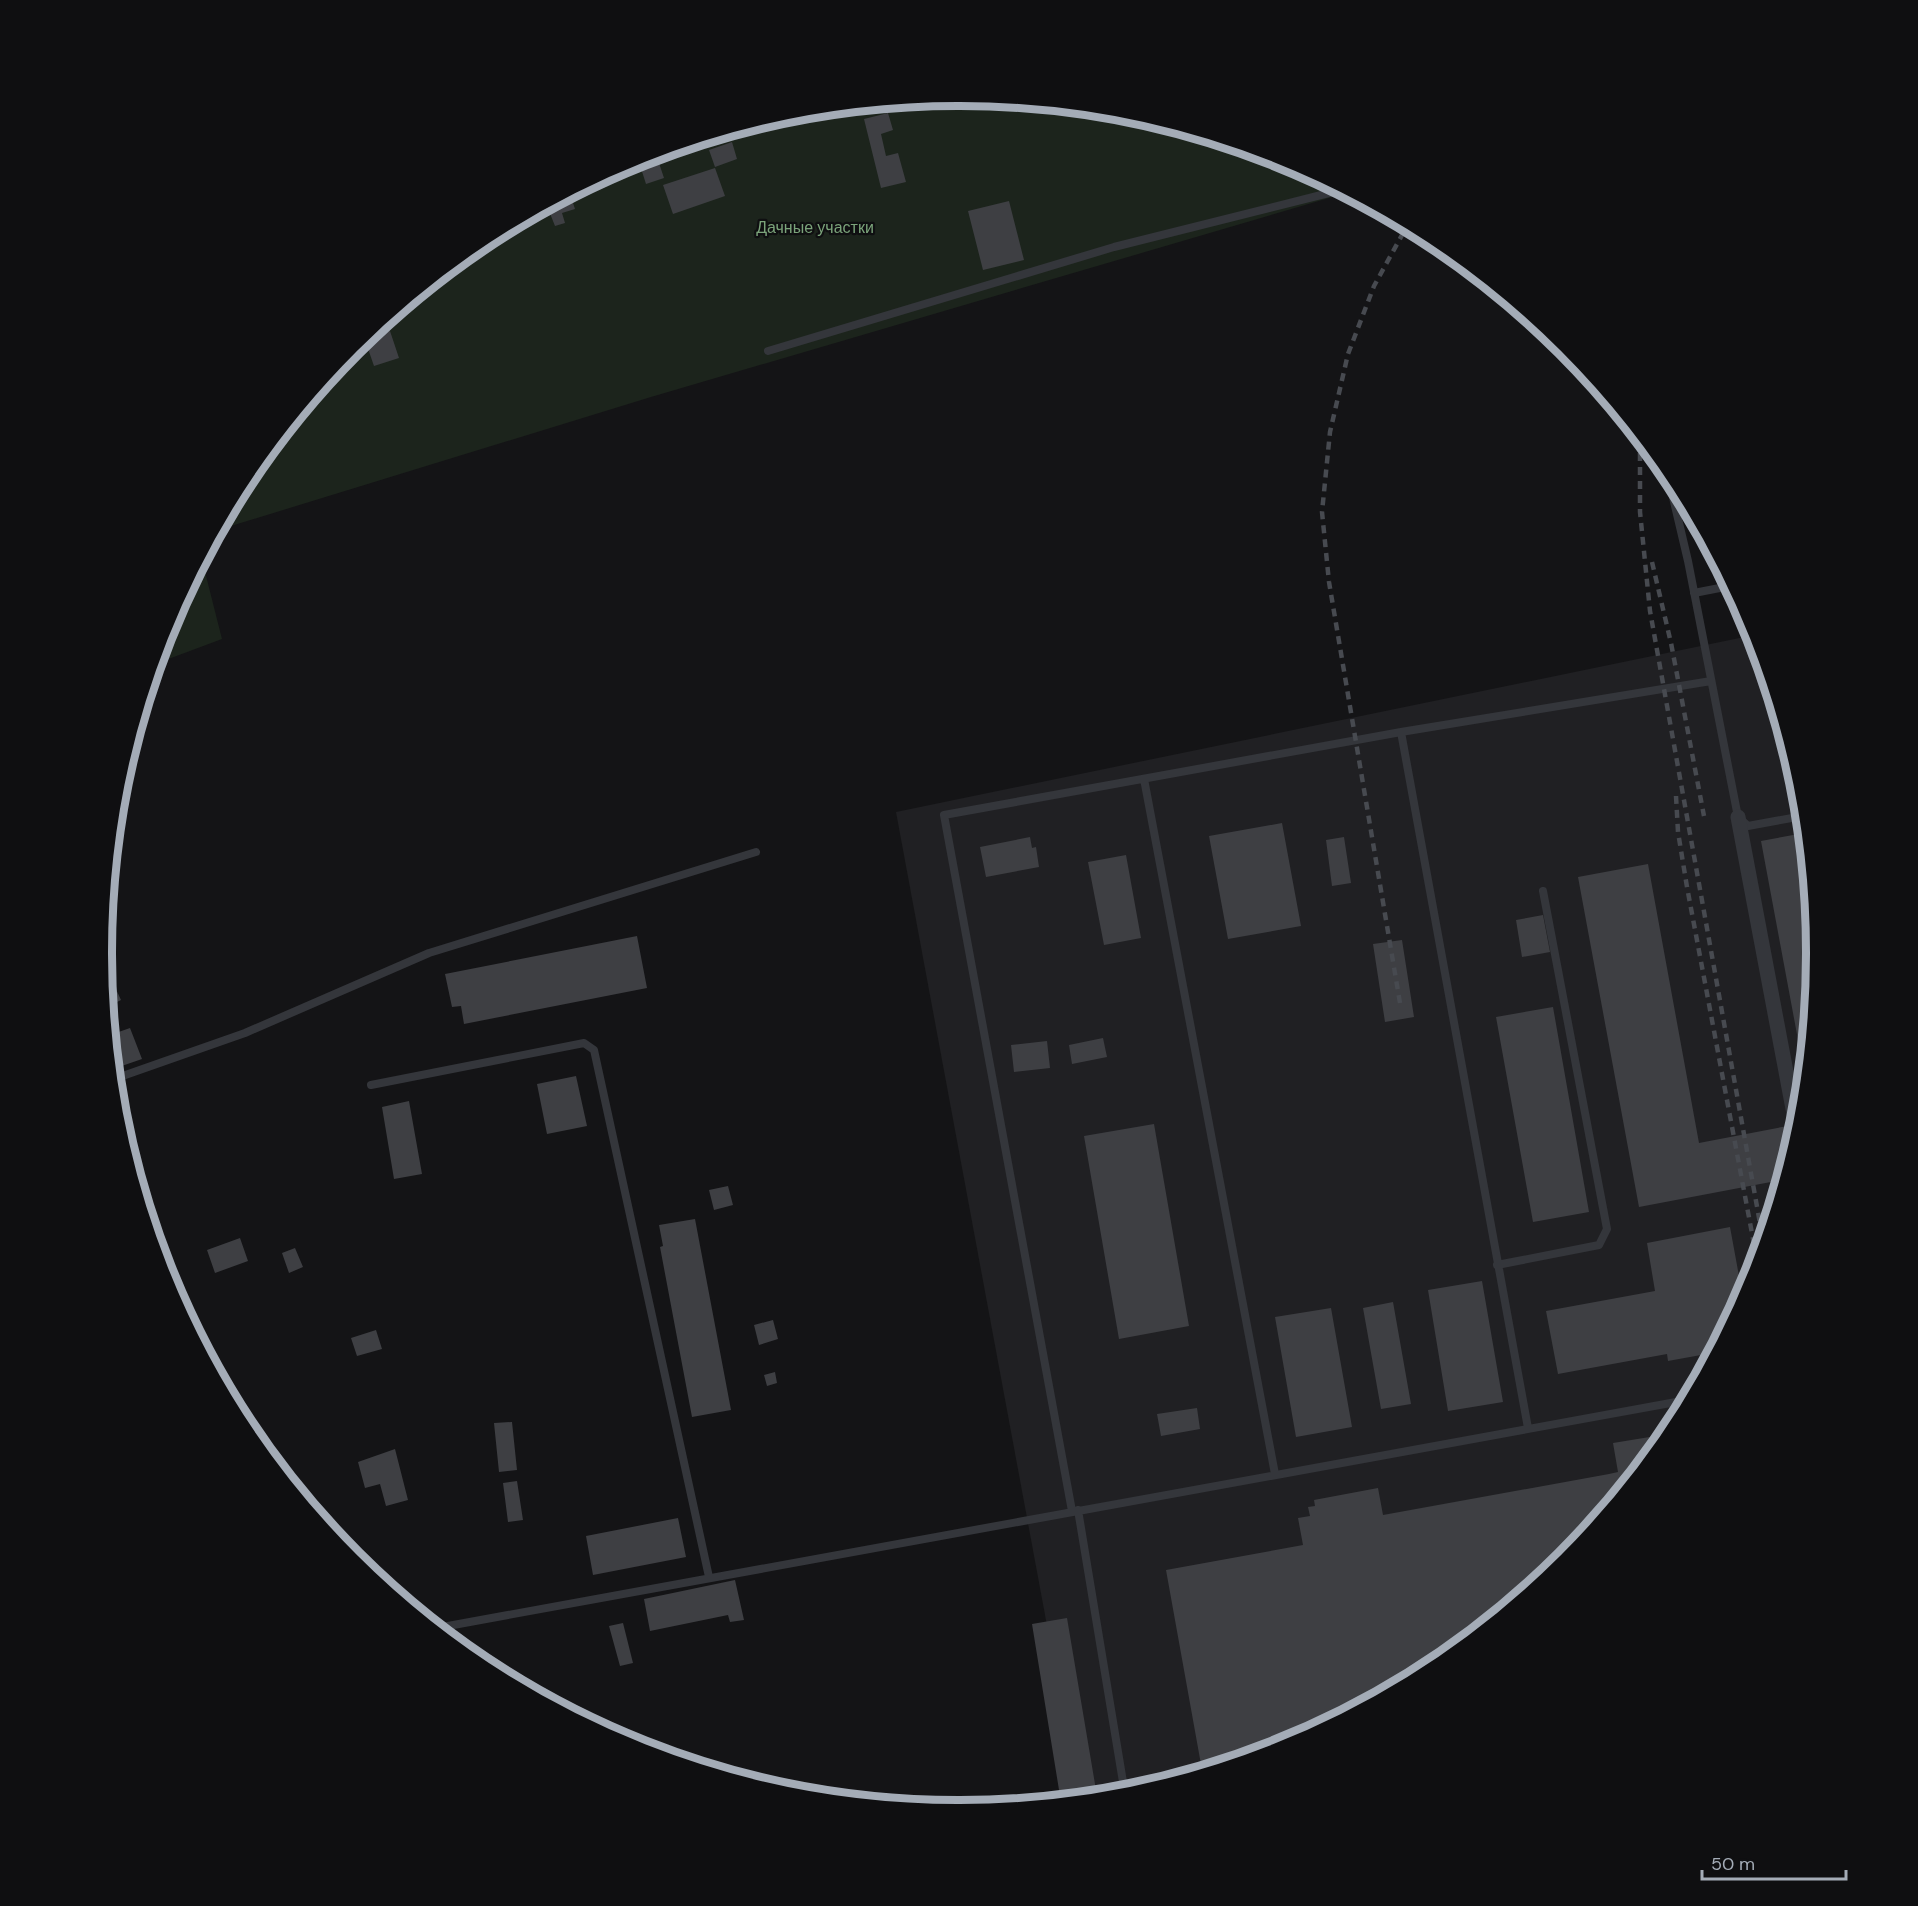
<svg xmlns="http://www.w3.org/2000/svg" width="1918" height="1906" font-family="'DM Sans',sans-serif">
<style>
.built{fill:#202023}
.green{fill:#1c241c}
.building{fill:#3e3f43}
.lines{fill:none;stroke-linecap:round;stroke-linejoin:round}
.lane{stroke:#34363b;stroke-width:8}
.street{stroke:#34363b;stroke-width:15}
.rail{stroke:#474a50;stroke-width:4.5;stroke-dasharray:8 6;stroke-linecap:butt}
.labels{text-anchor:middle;stroke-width:4.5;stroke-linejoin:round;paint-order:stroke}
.park-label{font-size:16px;fill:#7ba37a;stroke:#0f0f11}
.rim{fill:none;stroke:#a4acb7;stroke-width:8}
</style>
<rect width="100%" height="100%" fill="#141416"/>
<!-- built -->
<path class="built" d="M 1754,635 L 1800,786 L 1816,953 L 1799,1121 L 1751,1281 L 1671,1429 L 1565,1559 L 1435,1666 L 1287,1745 L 1126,1794 L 1079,1798 L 896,812 Z"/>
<!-- green -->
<path class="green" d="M 959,96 L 1127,113 L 1287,161 L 1346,193 L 651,397 L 218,530 L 247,477 L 353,347 L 483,240 L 631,161 L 792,112 Z
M 202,560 L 222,639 L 155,664 L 167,625 Z"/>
<!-- building -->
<path class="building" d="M 888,113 L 893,130 L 881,134 L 886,156 L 898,153 L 906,182 L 881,188 L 864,119 Z
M 732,142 L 737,159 L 715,167 L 709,150 Z
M 656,154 L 664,178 L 646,184 L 638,159 Z
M 715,168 L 725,196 L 673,214 L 663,185 Z
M 570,194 L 575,209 L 562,213 L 565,223 L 555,226 L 549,211 L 535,216 L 534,213 Z
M 1009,201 L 1024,260 L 983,270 L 968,211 Z
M 390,331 L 399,358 L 374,366 L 365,340 Z
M 1282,823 L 1301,926 L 1228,939 L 1209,836 Z
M 1804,833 L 1816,953 L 1804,1072 L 1761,841 Z
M 1030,837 L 1032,848 L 1036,847 L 1039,867 L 986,877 L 980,847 Z
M 1344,837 L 1351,883 L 1332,886 L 1326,840 Z
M 1126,855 L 1141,938 L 1104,945 L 1088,862 Z
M 1648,864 L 1699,1143 L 1798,1124 L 1781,1180 L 1639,1207 L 1578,877 Z
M 1543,915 L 1550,952 L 1522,957 L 1516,920 Z
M 637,936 L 647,988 L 464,1024 L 461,1006 L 452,1007 L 445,974 Z
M 1402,940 L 1414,1017 L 1385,1022 L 1373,944 Z
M 103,961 L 121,1000 L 107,1007 L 103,965 Z
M 1553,1007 L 1589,1212 L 1533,1222 L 1496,1017 Z
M 130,1028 L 142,1059 L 113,1069 L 110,1035 Z
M 1103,1038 L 1107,1057 L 1072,1064 L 1069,1045 Z
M 1047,1041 L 1050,1068 L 1014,1072 L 1011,1045 Z
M 576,1076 L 587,1126 L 547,1134 L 537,1084 Z
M 409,1101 L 422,1174 L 394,1179 L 382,1107 Z
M 1154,1124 L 1189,1326 L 1119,1339 L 1084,1136 Z
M 728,1186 L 733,1205 L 714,1210 L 709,1190 Z
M 695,1219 L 731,1410 L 692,1417 L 660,1247 L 663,1246 L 659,1225 Z
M 1730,1227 L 1739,1276 L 1753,1273 L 1712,1353 L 1668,1361 L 1667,1354 L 1558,1374 L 1546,1311 L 1655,1291 L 1647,1243 Z
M 240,1238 L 248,1261 L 215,1273 L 207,1250 Z
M 295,1248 L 303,1267 L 289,1273 L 282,1253 Z
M 1482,1281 L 1503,1402 L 1448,1411 L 1428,1290 Z
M 1393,1302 L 1411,1404 L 1381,1409 L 1363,1308 Z
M 1331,1308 L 1352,1427 L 1296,1437 L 1275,1317 Z
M 773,1320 L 778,1339 L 759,1345 L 754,1325 Z
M 376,1330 L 382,1349 L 357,1356 L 351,1338 Z
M 775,1372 L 777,1383 L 767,1386 L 764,1375 Z
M 1197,1408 L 1200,1429 L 1161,1436 L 1157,1414 Z
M 512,1422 L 517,1470 L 499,1472 L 494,1423 Z
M 1668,1434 L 1565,1559 L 1435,1666 L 1287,1745 L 1202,1770 L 1166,1570 L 1303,1545 L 1298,1518 L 1310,1516 L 1308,1507 L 1315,1506 L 1314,1500 L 1378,1488 L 1383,1515 L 1609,1474 L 1618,1472 L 1613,1443 Z
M 395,1449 L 408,1500 L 386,1506 L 380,1484 L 365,1488 L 358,1462 Z
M 517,1481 L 523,1520 L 508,1522 L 503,1483 Z
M 678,1518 L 686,1557 L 593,1575 L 586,1536 Z
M 735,1580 L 744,1620 L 730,1622 L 728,1615 L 650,1631 L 644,1599 Z
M 1067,1618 L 1096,1790 L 1060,1796 L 1032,1624 Z
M 623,1623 L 633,1663 L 620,1666 L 609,1626 Z"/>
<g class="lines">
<!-- lane -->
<path class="lane" d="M 768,351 L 1114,247 L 1341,190
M 1667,472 L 1688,561 L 1738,817 L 1748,826 L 1803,816
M 1694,593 L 1730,586
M 1401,732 L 1528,1428
M 1144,779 L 1275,1474
M 114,1079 L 245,1033 L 429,953 L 756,852
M 371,1085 L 584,1043 L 594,1050 L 709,1577
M 1497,1265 L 1599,1245 L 1607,1229 L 1543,891
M 1078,1510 L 1125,1794
M 1072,1511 L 944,815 L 1401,732 L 1711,681
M 437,1628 L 1687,1400"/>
<!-- street -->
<path class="street" d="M 1738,817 L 1797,1130"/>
<!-- rail -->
<path class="rail" d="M 1640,439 L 1640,512 L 1650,611 L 1763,1240
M 1652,562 L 1671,643 L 1704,816
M 1676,796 L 1678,832 L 1687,887 L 1757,1260
M 1400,1003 L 1329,582 L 1322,512 L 1330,432 L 1348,354 L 1374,286 L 1407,226"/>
</g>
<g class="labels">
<!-- park labels -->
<g class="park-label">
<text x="815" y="233">Дачные участки</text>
</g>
</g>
<!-- crop -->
<path d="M0 0H1918V1906H0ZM958 106H960A846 846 0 0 1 1806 952V954A846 846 0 0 1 960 1800H958A846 846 0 0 1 112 954V952A846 846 0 0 1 958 106Z" fill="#0f0f11" fill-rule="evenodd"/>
<path class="rim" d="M958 106H960A846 846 0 0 1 1806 952V954A846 846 0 0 1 960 1800H958A846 846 0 0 1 112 954V952A846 846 0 0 1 958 106Z"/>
<!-- scale -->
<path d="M1702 1870v9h144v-9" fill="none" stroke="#a4acb7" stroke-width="3"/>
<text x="1711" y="1870" font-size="18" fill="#a4acb7" stroke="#0f0f11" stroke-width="4.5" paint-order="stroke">50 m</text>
</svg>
